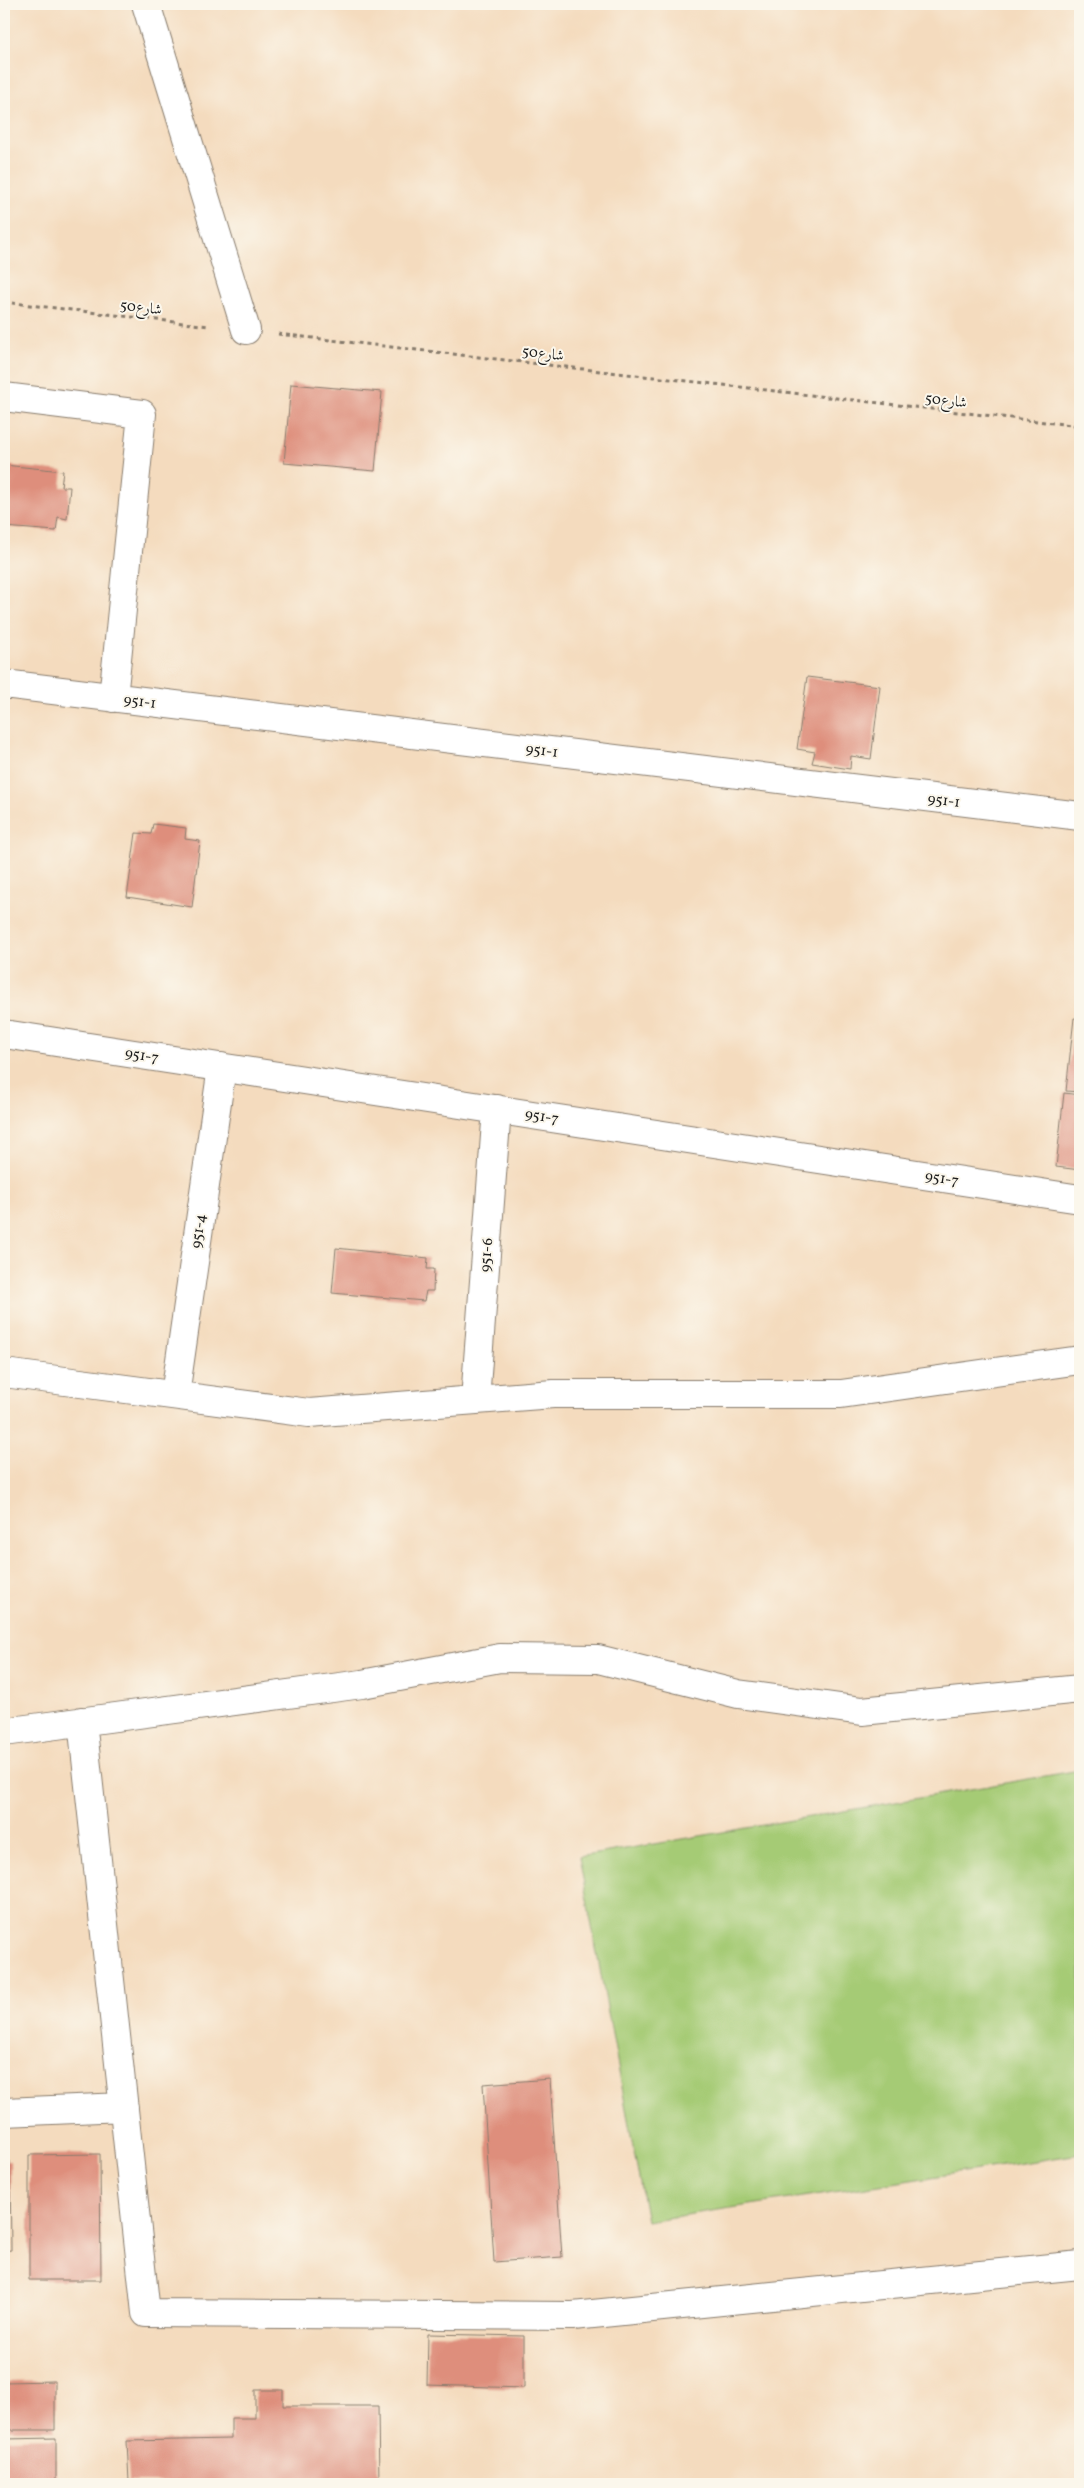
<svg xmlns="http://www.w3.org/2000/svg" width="1084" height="2488" font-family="Vollkorn,Amiri,serif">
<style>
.green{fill:#a5cb75;stroke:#607448}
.building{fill:#de8e7c}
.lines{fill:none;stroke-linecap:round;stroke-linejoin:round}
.minor-casing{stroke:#887c6d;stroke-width:30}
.path{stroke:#887c6d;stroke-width:3;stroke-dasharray:4 4;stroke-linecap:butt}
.minor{stroke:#fff;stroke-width:28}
.labels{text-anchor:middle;stroke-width:4;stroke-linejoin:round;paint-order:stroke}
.street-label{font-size:15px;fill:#1c1c1c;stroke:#fbf7ec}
</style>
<rect width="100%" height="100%" fill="#fbf7ec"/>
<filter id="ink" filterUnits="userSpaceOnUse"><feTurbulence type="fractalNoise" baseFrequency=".02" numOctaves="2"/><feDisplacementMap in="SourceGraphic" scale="10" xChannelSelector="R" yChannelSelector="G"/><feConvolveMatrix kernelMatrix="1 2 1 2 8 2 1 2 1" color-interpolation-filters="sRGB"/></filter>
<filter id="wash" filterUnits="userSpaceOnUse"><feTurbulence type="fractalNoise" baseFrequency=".0096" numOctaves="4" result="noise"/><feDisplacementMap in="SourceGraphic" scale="20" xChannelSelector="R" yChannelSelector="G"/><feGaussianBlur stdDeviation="1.12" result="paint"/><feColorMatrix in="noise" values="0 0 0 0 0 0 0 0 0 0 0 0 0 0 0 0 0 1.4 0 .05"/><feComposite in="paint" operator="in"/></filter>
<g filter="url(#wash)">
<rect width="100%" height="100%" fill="#f4dbbe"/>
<!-- green -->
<path class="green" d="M 1080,1770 L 1080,2154 L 647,2221 L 579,1857 Z"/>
<g id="blocks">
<!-- building -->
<path class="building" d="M 291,384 L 382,392 L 375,471 L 284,463 Z
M 4,465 L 63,471 L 61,487 L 70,487 L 67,519 L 58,517 L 56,531 L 4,527 Z
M 807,677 L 880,686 L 871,759 L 851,756 L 850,769 L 812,763 L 815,752 L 797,749 Z
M 153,824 L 186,828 L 185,839 L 200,841 L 192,907 L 127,897 L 136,833 L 151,834 Z
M 1074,1018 L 1080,1019 L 1080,1092 L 1066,1091 Z
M 1064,1093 L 1080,1095 L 1080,1170 L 1056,1167 Z
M 336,1248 L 428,1258 L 427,1269 L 434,1269 L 433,1291 L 426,1291 L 424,1301 L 332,1293 Z
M 550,2079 L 562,2257 L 494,2262 L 483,2084 Z
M 100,2154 L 101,2280 L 29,2280 L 29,2155 Z
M 4,2161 L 10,2161 L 11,2250 L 4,2251 Z
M 428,2334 L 524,2336 L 524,2388 L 427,2385 Z
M 55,2381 L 55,2430 L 4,2430 L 4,2382 Z
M 255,2390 L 283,2390 L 283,2406 L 378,2406 L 379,2484 L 129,2482 L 127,2441 L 231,2439 L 231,2418 L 255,2418 Z
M 56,2438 L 56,2484 L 4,2484 L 4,2439 Z"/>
</g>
</g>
<g filter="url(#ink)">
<use href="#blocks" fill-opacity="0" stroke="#887c6d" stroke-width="1"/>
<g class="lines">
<defs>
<path id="minor" d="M 146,4 L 246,330
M 4,397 L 142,414 L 113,698
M 4,684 L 1080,816
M 4,1034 L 1080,1199
M 4,1373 L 309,1413 L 553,1394 L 841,1394 L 1080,1360
M 175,1395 L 222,1067
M 475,1400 L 497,1109
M 82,1721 L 146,2313 L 573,2316 L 1080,2265
M 4,1732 L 362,1684 L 500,1658 L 598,1659 L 738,1694 L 862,1711 L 1080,1689
M 4,2112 L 124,2107"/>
</defs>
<!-- minor casing -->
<use href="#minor" class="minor-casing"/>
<!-- path -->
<path class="path" d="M 4,302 L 209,326
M 278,334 L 1080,426"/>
<!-- minor -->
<use href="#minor" class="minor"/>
</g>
</g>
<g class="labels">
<!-- street labels -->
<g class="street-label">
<text transform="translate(141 307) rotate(7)" y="5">شارع50</text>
<text transform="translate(543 353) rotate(7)" y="5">شارع50</text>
<text transform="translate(946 400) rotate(7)" y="5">شارع50</text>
<text transform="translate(140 701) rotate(7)" y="5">951-1</text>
<text transform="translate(542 750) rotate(7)" y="5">951-1</text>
<text transform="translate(944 800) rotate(7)" y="5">951-1</text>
<text transform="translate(142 1055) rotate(9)" y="5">951-7</text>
<text transform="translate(542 1116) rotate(9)" y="5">951-7</text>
<text transform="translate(942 1178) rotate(9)" y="5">951-7</text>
<text transform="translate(198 1231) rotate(-82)" y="5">951-4</text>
<text transform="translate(486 1255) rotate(-86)" y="5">951-6</text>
</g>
</g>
<!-- margin -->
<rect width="1084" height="2488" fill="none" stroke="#fbf7ec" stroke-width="20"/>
</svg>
